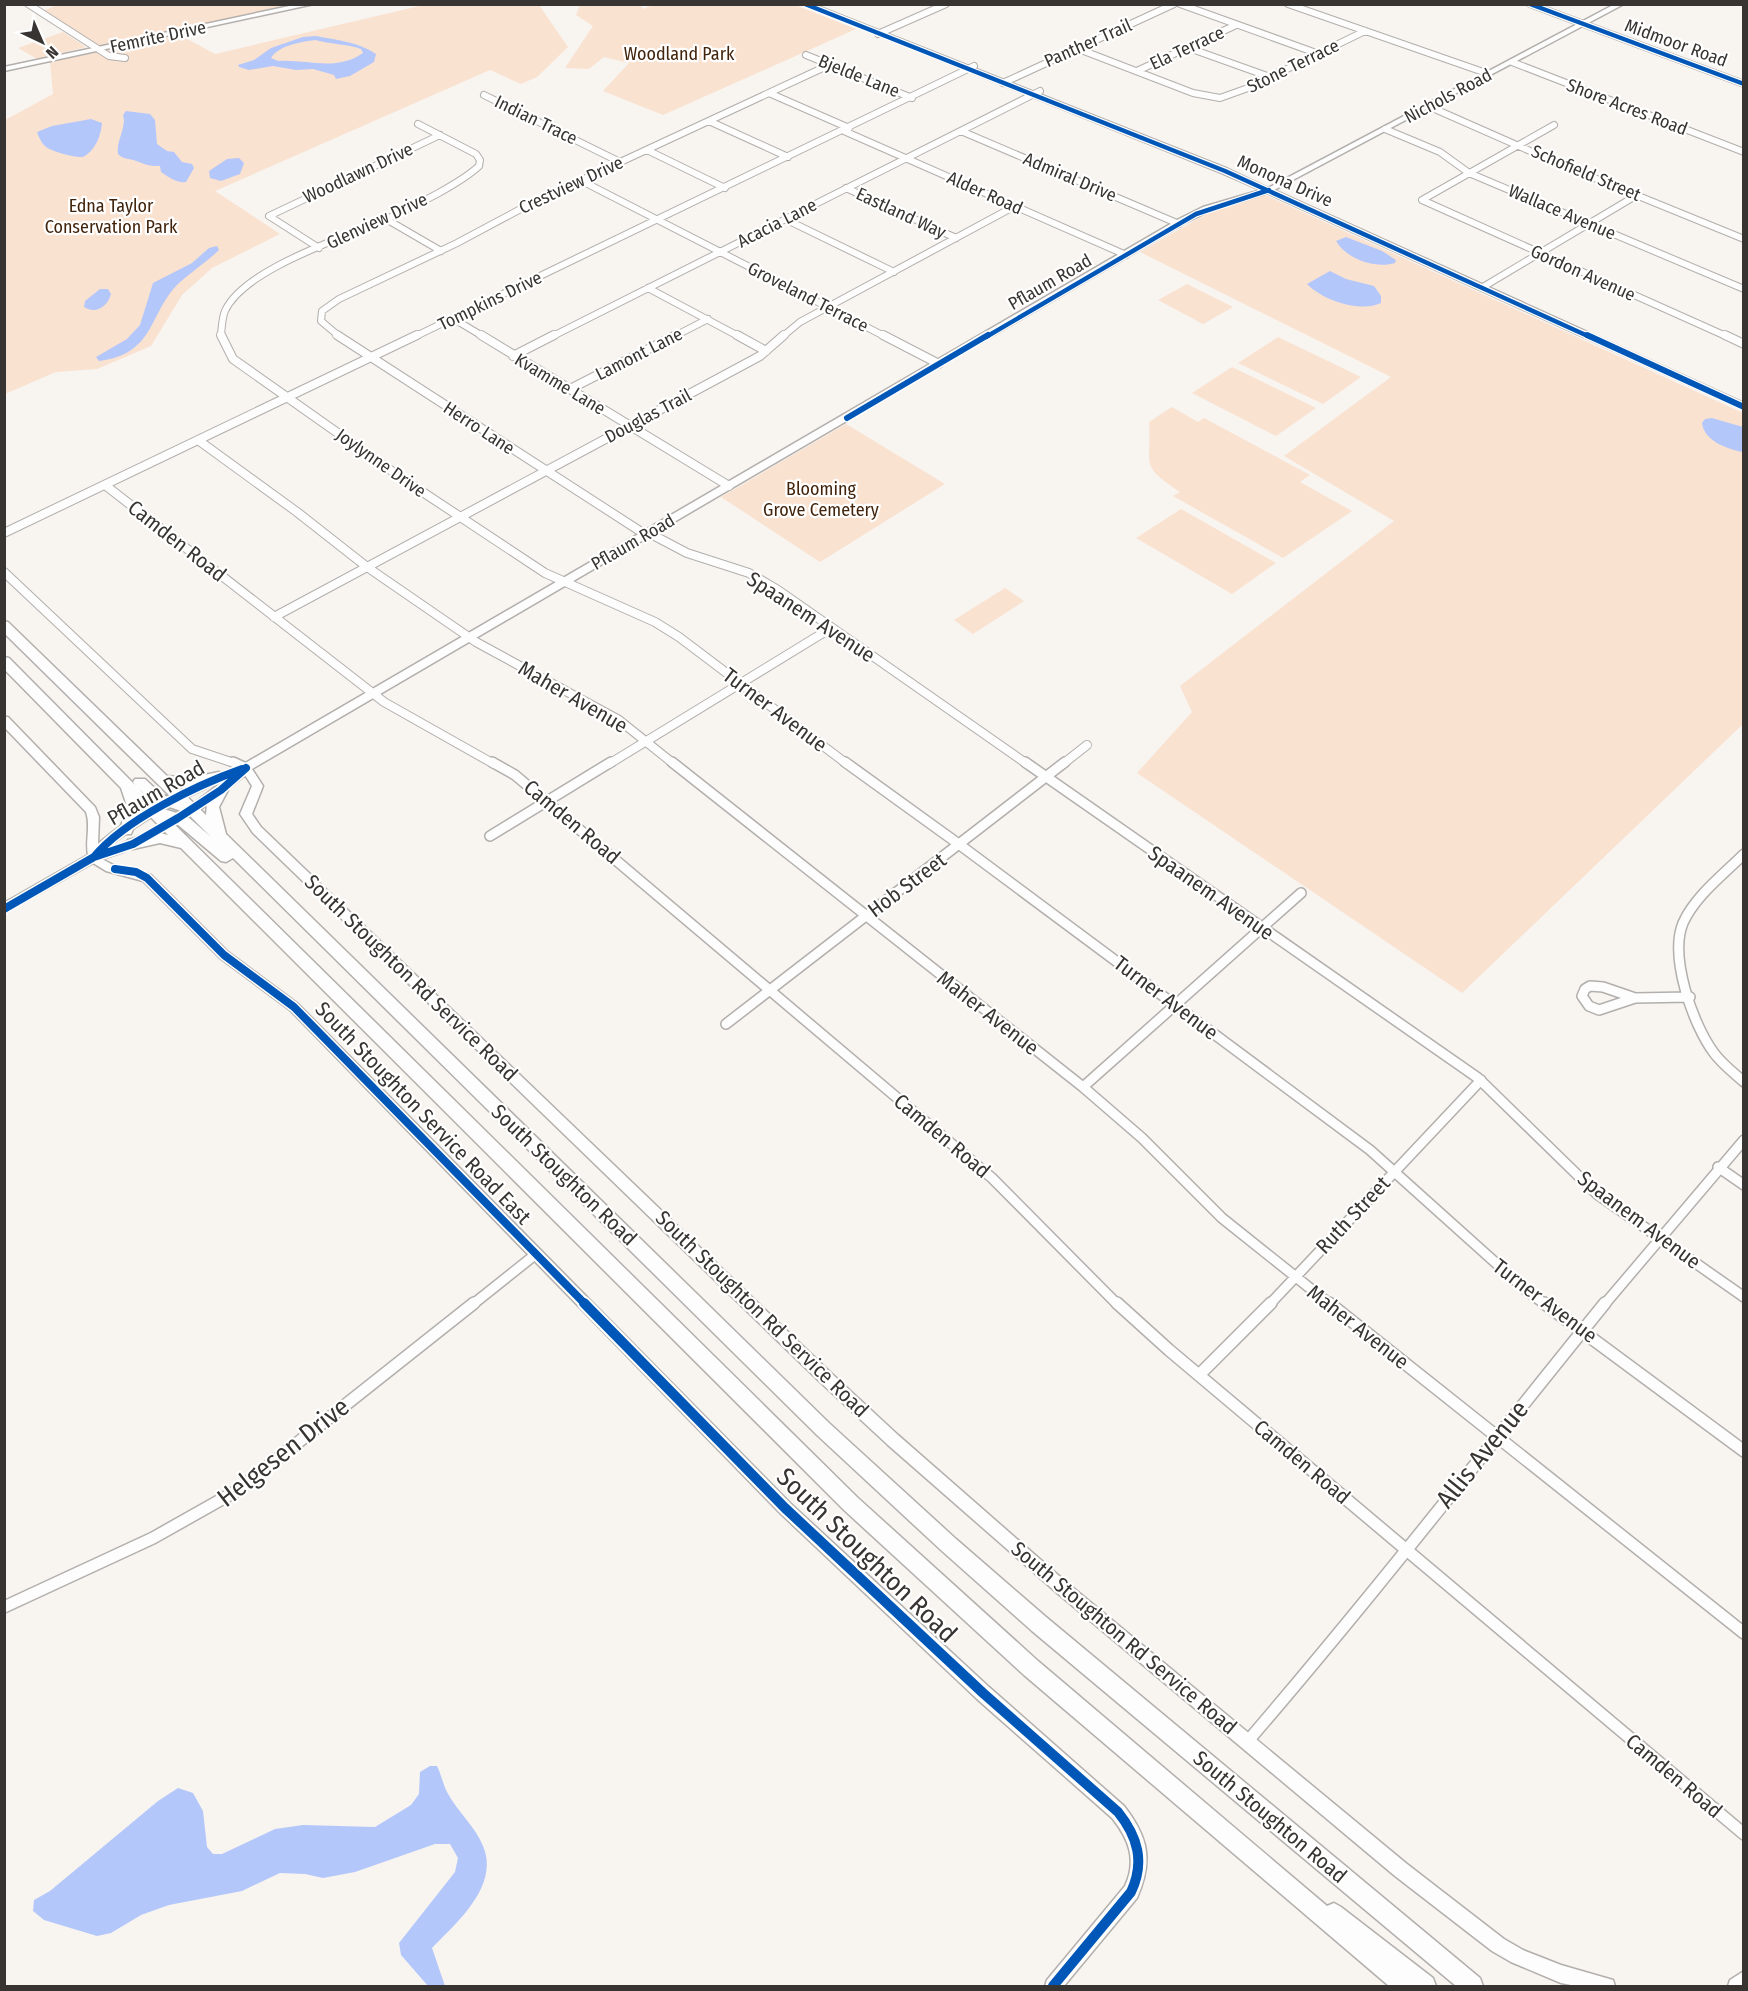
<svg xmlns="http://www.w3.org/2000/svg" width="1748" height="1991" font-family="'Fira Sans Condensed',sans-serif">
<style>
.green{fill:#fae2d1}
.water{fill:#b4c7fa;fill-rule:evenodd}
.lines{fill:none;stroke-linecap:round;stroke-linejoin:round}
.minor-far3-casing{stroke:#b2afac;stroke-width:8}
.minor-far2-casing{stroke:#b2afac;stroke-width:10}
.minor-far1-casing{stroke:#b2afac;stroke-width:12}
.minor-casing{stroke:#b2afac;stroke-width:14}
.tertiary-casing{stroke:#b2afac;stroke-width:3}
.primary-casing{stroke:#b2afac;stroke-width:3}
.minor-far3{stroke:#fefdfd;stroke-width:6}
.minor-far2{stroke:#fefdfd;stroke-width:8}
.minor-far1{stroke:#fefdfd;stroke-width:9}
.minor{stroke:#fefdfd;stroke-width:11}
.tertiary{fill:#fefdfd;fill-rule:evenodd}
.primary{fill:#fefdfd;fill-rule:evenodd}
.cycleway-far3-casing{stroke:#fff;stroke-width:7}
.cycleway-far2-casing{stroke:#fff;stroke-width:9}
.cycleway-far1-casing{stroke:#fff;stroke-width:11}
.cycleway-casing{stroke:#fff;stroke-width:14}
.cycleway-far3{stroke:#0057b8;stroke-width:4.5}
.cycleway-far2{stroke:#0057b8;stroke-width:6}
.cycleway-far1{stroke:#0057b8;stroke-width:8}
.cycleway{stroke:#0057b8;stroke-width:10}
.labels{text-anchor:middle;stroke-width:4.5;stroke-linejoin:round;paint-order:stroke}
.far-street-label{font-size:18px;fill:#373431;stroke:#fff}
.far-park-label{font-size:18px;fill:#42240c;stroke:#fff}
.street-label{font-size:21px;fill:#373431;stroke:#fff}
.near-street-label{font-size:26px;fill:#373431;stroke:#fff}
</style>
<rect width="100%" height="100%" fill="#f8f4f0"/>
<!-- green -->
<path class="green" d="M 60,4 L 311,5 L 99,49 L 40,12 Z
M 428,4 L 539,5 L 568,47 L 537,77 L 521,84 L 490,70 L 215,191 L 280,234 L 212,268 L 182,295 L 151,346 L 97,369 L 56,372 L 5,394 L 5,120 L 53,94 L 50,62 L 180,35 L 215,54 Z
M 655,4 L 795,5 L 856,29 L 663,115 L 603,91 L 629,63 L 604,57 L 589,69 L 565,68 L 593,26 L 576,15 L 580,5 L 640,5 L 643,9 Z
M 63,32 L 86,47 L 37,59 L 18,48 Z
M 1265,195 L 1743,413 L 1743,724 L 1462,993 L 1137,773 L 1192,712 L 1180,686 L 1394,521 L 1284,456 L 1391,377 L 1140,252 L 1208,213 Z
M 1187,284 L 1233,307 L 1203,324 L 1158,300 Z
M 1278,337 L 1361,377 L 1323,404 L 1238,363 Z
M 1232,367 L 1316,408 L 1276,436 L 1192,393 Z
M 1172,407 L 1198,422 L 1204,418 L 1310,475 L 1300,482 L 1352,511 L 1283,558 L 1173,496 L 1180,492 C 1138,464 1152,466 1149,422 Z
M 846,424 L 945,484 L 820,562 L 721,497 Z
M 1181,509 L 1276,563 L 1232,594 L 1136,538 Z
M 1005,588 L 1024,601 L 973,634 L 954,620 Z"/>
<!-- water -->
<path class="water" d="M 316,36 C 336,40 359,42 376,54 L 374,62 L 350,76 L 336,79 L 334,75 L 313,69 L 296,70 L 273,66 L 249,70 L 239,67 L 238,65 L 254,60 L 271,48 L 303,37 ZM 315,40 C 330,44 347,44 361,49 L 363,53 C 336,72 307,59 278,61 L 271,58 C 279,45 301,42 315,40 Z
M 126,111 L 150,114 L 155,120 L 157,144 L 167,151 L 174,152 L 182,162 L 192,164 L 194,168 L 186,182 C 176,183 170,178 161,172 L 160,166 C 147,166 148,165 136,161 C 129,158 124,160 118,154 C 116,140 127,127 123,115 Z
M 91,119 L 102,123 C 101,136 95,151 83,157 C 76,158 48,151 44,145 C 41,142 38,135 37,132 L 52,126 Z
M 239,158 L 244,163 L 240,174 L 221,181 L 210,178 L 209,171 L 227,159 Z
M 1346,237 L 1382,251 L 1396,260 L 1395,263 C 1376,269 1346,259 1336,241 Z
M 217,246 L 219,250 C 207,262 192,271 179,283 C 148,313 156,354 99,361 L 96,357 L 127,339 L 140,325 L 153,283 L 192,263 L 209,248 Z
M 1330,271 L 1346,279 L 1374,286 L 1381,296 L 1381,303 C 1360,313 1322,300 1307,284 Z
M 100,289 L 108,289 L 111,294 C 108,306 96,315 84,307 L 85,301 Z
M 1712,418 L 1743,427 L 1743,452 C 1727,449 1704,441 1702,423 L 1705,419 Z
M 430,1766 L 437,1766 C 441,1774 443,1784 447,1792 C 457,1811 475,1826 483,1846 C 500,1886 456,1923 432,1948 L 445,1986 L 428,1986 L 401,1955 L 399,1943 L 455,1872 L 458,1858 L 450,1844 L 435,1844 L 355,1872 L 323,1878 L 305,1874 L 280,1873 L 242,1891 L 169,1905 L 141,1915 L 111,1933 L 97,1936 L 44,1920 L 33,1911 L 34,1900 L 50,1891 L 158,1801 L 178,1788 L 193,1793 L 203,1811 L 207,1847 L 213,1854 L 222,1854 L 275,1829 L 303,1825 L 375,1827 L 411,1805 L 419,1794 L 420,1772 Z"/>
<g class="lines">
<defs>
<path id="minor-far3" d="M 28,4 L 109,56 L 125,58
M 1180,4 L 1319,54
M 1288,4 L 1489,74
M 1530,4 L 1744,84
M 878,34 L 946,4
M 1076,48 L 1193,93 L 1220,98 L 1248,88 L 1365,31
M 1189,48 L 1270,77
M 806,55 L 912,98
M 1512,62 L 1744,152
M 1137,71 L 1236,25
M 1003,83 L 1174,4
M 769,93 L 849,128
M 484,95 L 620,162
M 1428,106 L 1555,162 L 1744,239
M 709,121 L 788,157
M 1554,125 L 1422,200 L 1728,337
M 1385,129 L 1440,152 L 1469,173 L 1744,289
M 844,131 L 1126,255
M 961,131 L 1179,224
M 647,150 L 725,188
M 580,180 L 886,337
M 846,188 L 956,238
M 386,219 L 441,251
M 785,219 L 894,272
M 319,248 L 269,216 L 440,135
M 1483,287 L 1637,195
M 648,288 L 740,337
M 454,319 L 484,337
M 222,337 L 221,334 C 222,327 222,318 225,311 C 244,268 349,236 391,217 C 415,206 461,183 479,166 L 480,160 L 476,154 L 418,124
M 340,337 L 321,321 L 322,311 L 339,299 L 457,243 L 530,204 L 829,65
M 414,337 L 974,66
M 551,337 L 1040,91
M 673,337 L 708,319
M 782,337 L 800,322 L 1015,206"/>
<path id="minor-far2" d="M 221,335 L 233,359 L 403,479 L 545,573 L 655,622 L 679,637 L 847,764
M 337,335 L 646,535
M 481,335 L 729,486
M 737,335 L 766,351
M 883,335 L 939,364
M 1725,335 L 1744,344
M 513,356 L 554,335
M 570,389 L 676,335
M 198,440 L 297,512 L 367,567 L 476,642 L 619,720 L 674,764
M 105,485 L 384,702 L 494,764
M 4,533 L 417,335
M 649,533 L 687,553 L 749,573 L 778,590 L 1027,764
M 4,572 L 192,749 L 237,764
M 274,617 L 760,356 L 784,335
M 609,764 L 831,628
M 1063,764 L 1087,745"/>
<path id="minor-far1" d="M 233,762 L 246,768
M 492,762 L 515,775 L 992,1178 L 1118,1305
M 672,762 L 1083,1087 L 1142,1138 L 1222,1218 L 1331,1305
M 845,762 L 960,845 L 1370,1150 L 1527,1291 L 1546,1305
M 1025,762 L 1478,1078 L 1597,1194 L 1744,1297
M 490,836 L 611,762
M 1744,854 C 1724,874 1695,896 1683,923 C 1669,957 1693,1025 1714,1053 C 1722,1064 1734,1073 1744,1082
M 1590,986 L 1603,987 L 1635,998 L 1599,1010 L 1589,1006 L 1582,996 L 1585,989 Z
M 1635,998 L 1690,997
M 726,1024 L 1065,762
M 1083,1087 L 1301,893
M 1718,1167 L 1744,1185
M 472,1305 L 536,1254
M 1269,1305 L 1481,1080
M 1604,1305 L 1744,1140"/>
<path id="minor" d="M 1117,1303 L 1169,1350 L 1744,1834
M 1329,1303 L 1744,1633
M 1544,1303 L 1744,1451
M 1199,1375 L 1271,1303
M 4,1607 L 153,1538 L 238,1490 L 474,1303
M 1247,1742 C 1370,1599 1486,1450 1605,1303"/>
<path id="tertiary" d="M 299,4 L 314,4 L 4,71 L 4,67 Z
M 802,4 L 812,4 L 1228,169 L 1268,188 L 1615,4 L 1624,4 L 1274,190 L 1744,403 L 1744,410 L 1267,193 L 1209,211 L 1185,223 L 252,769 L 263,786 L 252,814 L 261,827 L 830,1372 L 898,1435 L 1066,1582 L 1407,1864 L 1504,1939 L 1523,1950 L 1561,1965 L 1613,1980 L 1615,1986 L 1576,1986 L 1561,1983 L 1511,1962 L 1492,1951 L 1395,1876 L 1056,1592 L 888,1445 L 820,1382 L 253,833 L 240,814 L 252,786 L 245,775 C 203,810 156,843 102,859 L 113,865 L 151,875 L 228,952 L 298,1004 L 790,1503 L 989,1687 L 1124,1806 C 1149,1838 1153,1861 1137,1898 L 1064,1986 L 1045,1986 L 1047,1980 L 1125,1886 C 1137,1860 1129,1839 1112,1818 L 977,1699 L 780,1513 L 290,1010 L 220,958 L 143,881 L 106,871 L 93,863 L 4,913 L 4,903 L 88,855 C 85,841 91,826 86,812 L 4,727 L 4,717 L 8,717 L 95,807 L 99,817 L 98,844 C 138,809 192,783 242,765 L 1179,219 L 1203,207 L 1261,190 L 1222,173 ZM 224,780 C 193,806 145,838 106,849 C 141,820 183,798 224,780 Z
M 1744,1971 L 1744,1986 L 1728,1986 L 1730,1980 Z"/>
<path id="primary" d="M 4,621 L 8,622 L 167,776 L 189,778 L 219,772 L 224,774 L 226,777 L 224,780 L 219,782 L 189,788 L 177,787 L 206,815 L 207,803 L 216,787 L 226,787 L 228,790 L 219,807 L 226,834 L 829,1423 L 956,1539 L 1046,1617 L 1480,1978 L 1483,1986 L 1456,1986 L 1032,1631 L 942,1551 L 817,1435 L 233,858 L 226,862 L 221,861 L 177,824 L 172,822 L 858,1498 L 1038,1661 L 1327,1906 L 1334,1903 L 1341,1907 L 1433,1978 L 1436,1986 L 1389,1986 L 1024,1675 L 844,1510 L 181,848 L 160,843 L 133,849 L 128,848 L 126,844 L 128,840 L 160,833 L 168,835 L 142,808 L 131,834 L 121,834 L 119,830 L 128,809 L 121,788 L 4,669 L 4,657 L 9,658 L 135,785 L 133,782 L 135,779 L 145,779 L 162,795 L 172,798 L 4,633 ZM 138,788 L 152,801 L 187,813 L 211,837 L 187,816 L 157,807 Z"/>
</defs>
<!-- minor-far3 casing -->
<use href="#minor-far3" class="minor-far3-casing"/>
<!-- minor-far2 casing -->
<use href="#minor-far2" class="minor-far2-casing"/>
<!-- minor-far1 casing -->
<use href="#minor-far1" class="minor-far1-casing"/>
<!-- minor casing -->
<use href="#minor" class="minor-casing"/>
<!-- tertiary casing -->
<use href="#tertiary" class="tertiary-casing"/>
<!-- primary casing -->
<use href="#primary" class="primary-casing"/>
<!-- minor-far3 -->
<use href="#minor-far3" class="minor-far3"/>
<!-- minor-far2 -->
<use href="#minor-far2" class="minor-far2"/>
<!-- minor-far1 -->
<use href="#minor-far1" class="minor-far1"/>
<!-- minor -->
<use href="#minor" class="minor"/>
<!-- tertiary -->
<use href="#tertiary" class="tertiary"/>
<!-- primary -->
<use href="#primary" class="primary"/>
<defs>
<path id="cycleway-far3" d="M 805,4 L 1225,171 L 1590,337
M 1530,4 L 1744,84
M 986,337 L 1196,214 L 1269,190"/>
<path id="cycleway-far2" d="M 1587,335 L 1744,407
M 847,418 L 988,335"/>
<path id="cycleway-far1" d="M 94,857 C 124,820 197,785 242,769
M 115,869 L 136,872 L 147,878 L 224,955 L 294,1007 L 586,1305
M 4,909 L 94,857 L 133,844 L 178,818 L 221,790 L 246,768"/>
<path id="cycleway" d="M 584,1303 L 785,1508 L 983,1693 L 1118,1812 C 1138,1837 1145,1862 1131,1892 L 1053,1986"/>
</defs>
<!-- cycleway-far3 casing -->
<use href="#cycleway-far3" class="cycleway-far3-casing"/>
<!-- cycleway-far2 casing -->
<use href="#cycleway-far2" class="cycleway-far2-casing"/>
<!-- cycleway-far1 casing -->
<use href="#cycleway-far1" class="cycleway-far1-casing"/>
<!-- cycleway casing -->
<use href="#cycleway" class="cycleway-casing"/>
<!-- cycleway-far3 -->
<use href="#cycleway-far3" class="cycleway-far3"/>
<!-- cycleway-far2 -->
<use href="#cycleway-far2" class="cycleway-far2"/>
<!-- cycleway-far1 -->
<use href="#cycleway-far1" class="cycleway-far1"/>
<!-- cycleway -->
<use href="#cycleway" class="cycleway"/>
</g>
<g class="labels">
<!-- far-street labels -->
<g class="far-street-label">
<text transform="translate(158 37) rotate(-12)" y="6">Femrite Drive</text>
<text transform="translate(1088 43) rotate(-24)" y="6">Panther Trail</text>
<text transform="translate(1676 43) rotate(20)" y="6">Midmoor Road</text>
<text transform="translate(1187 48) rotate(-25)" y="6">Ela Terrace</text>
<text transform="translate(1293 66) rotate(-26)" y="6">Stone Terrace</text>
<text transform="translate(859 76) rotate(22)" y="6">Bjelde Lane</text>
<text transform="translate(1448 96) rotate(-28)" y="6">Nichols Road</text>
<text transform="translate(1627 107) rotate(21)" y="6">Shore Acres Road</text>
<text transform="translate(536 120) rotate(26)" y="6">Indian Trace</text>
<text transform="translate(358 173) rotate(-25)" y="6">Woodlawn Drive</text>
<text transform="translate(1586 173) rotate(23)" y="6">Schofield Street</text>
<text transform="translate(1070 177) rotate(23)" y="6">Admiral Drive</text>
<text transform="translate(1285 181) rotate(24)" y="6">Monona Drive</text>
<text transform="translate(571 185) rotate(-25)" y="6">Crestview Drive</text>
<text transform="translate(985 193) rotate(24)" y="6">Alder Road</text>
<text transform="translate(1562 212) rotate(23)" y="6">Wallace Avenue</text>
<text transform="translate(901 213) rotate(25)" y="6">Eastland Way</text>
<text transform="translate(377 221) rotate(-25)" y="6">Glenview Drive</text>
<text transform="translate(777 223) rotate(-27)" y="6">Acacia Lane</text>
<text transform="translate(1583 273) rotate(24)" y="6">Gordon Avenue</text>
<text transform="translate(1050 282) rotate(-30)" y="6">Pflaum Road</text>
<text transform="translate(808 297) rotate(27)" y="6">Groveland Terrace</text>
<text transform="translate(490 301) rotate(-26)" y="6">Tompkins Drive</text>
<text transform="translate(639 354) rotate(-27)" y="6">Lamont Lane</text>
<text transform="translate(560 384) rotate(31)" y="6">Kvamme Lane</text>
<text transform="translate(648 416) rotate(-28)" y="6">Douglas Trail</text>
<text transform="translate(479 428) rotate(33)" y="6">Herro Lane</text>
<text transform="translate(381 463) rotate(35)" y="6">Joylynne Drive</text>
<text transform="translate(633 542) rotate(-30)" y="6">Pflaum Road</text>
</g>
<!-- far-park labels -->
<g class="far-park-label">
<text x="679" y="60">Woodland Park</text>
<text x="111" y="212">Edna Taylor<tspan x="111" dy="21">Conservation Park</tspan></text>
<text x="821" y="495">Blooming<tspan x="821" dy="21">Grove Cemetery</tspan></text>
</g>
<!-- street labels -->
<g class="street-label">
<text transform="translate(177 541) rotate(38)" y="7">Camden Road</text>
<text transform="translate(811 617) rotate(33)" y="7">Spaanem Avenue</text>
<text transform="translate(573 697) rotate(30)" y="7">Maher Avenue</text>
<text transform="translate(775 710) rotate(37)" y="7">Turner Avenue</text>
<text transform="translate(156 793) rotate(-30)" y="7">Pflaum Road</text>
<text transform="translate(572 822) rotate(40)" y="7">Camden Road</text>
<text transform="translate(907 885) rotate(-37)" y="7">Hob Street</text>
<text transform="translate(1211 893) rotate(35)" y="7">Spaanem Avenue</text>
<text transform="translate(411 978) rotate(44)" y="7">South Stoughton Rd Service Road</text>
<text transform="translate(1166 998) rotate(37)" y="7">Turner Avenue</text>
<text transform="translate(988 1013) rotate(38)" y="7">Maher Avenue</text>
<text transform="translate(423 1113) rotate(46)" y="7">South Stoughton Service Road East</text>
<text transform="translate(942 1136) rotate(40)" y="7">Camden Road</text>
<text transform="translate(564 1175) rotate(44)" y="7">South Stoughton Road</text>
<text transform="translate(1353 1215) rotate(-47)" y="7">Ruth Street</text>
<text transform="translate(1639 1220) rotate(37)" y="7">Spaanem Avenue</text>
<text transform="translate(1545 1301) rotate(37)" y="7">Turner Avenue</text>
<text transform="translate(762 1314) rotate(44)" y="7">South Stoughton Rd Service Road</text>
<text transform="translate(1358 1327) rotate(38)" y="7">Maher Avenue</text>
<text transform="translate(1302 1462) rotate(40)" y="7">Camden Road</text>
<text transform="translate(1124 1638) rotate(40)" y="7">South Stoughton Rd Service Road</text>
<text transform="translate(1674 1776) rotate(40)" y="7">Camden Road</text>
<text transform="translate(1270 1817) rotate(40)" y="7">South Stoughton Road</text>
</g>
<!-- near-street labels -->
<g class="near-street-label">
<text transform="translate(283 1452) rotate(-38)" y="9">Helgesen Drive</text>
<text transform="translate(1482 1454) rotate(-51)" y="9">Allis Avenue</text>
<text transform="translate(867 1555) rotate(44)" y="9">South Stoughton Road</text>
</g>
</g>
<!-- border -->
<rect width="1748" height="1991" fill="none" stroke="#373431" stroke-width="12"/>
<!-- north arrow -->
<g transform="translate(42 42) rotate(136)" stroke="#ffffff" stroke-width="4.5" paint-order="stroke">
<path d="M0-4.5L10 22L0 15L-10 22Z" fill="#373431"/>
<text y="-9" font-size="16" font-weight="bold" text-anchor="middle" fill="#373431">N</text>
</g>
</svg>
